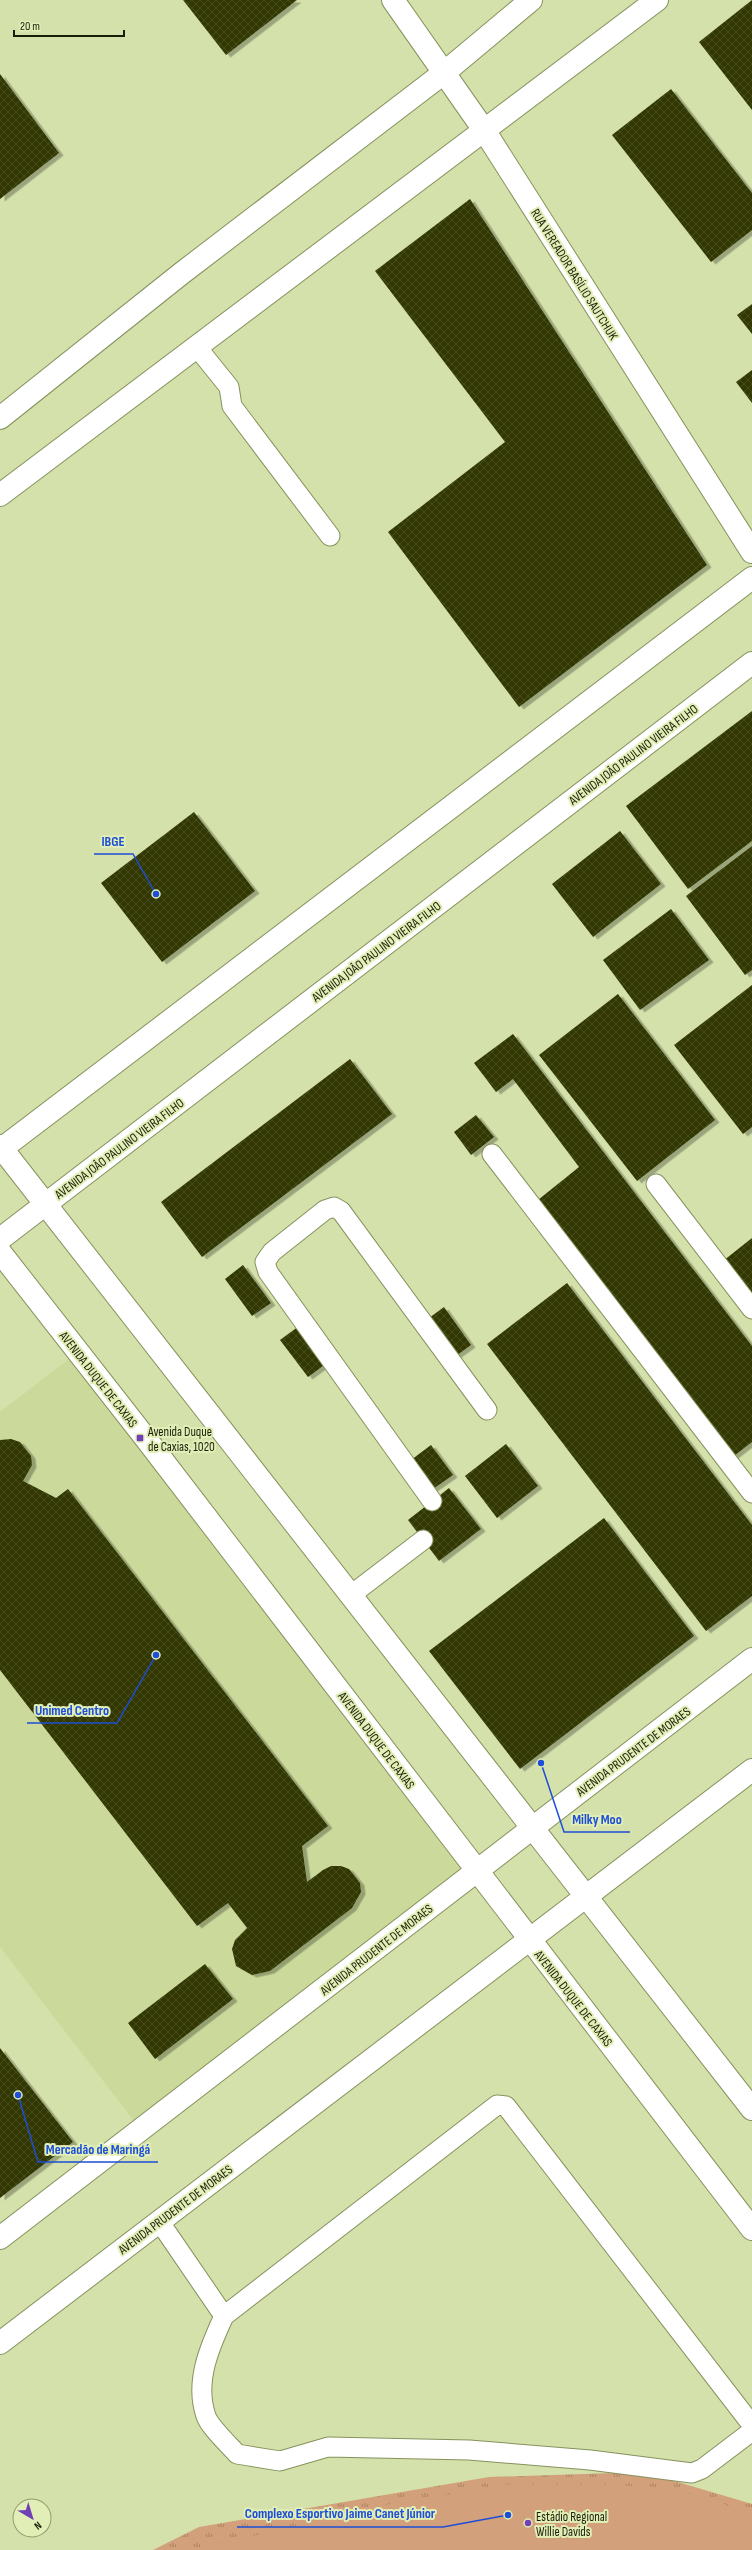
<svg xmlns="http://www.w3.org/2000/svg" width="752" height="2550" font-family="'Sofia Sans Condensed',sans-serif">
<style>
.built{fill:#cbda9b}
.grass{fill:url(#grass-tufts)}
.garden{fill:#d2a07a}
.building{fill:url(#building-cross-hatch);filter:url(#shadow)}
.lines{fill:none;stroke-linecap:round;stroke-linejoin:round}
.lane-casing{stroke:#86925e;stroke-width:21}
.street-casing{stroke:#86925e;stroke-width:24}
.secondary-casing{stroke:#86925e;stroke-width:24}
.lane{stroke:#fff;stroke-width:19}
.street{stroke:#fff;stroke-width:22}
.secondary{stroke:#fff;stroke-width:22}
.poi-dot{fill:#713fb6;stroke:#e1eeb6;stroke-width:1.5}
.labels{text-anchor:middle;stroke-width:4;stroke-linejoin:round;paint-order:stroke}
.street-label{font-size:13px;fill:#1a1e09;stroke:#e1eeb6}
.poi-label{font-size:13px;fill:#1a1e09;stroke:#e1eeb6;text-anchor:start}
.leader{fill:none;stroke:#1d4ed8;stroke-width:1.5}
.callout-dot{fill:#1d4ed8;stroke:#e1eeb6;stroke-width:1.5}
.callout-label{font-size:14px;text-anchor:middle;font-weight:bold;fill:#1d4ed8;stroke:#e1eeb6;stroke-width:4;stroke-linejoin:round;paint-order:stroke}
</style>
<defs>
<pattern id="grass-tufts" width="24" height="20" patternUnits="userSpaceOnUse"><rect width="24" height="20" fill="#d2a07a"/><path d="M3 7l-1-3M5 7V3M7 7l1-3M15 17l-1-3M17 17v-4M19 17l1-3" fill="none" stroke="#aa8262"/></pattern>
<pattern id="building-cross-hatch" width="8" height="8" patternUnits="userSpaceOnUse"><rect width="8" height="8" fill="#303806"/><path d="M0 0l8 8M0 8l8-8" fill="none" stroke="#454c20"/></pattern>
<filter id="shadow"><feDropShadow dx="4.5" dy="2.5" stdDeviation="0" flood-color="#0004"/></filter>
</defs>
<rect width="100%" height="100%" fill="#d4e1aa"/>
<!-- built -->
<path class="built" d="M 78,1352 L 477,1871 L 141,2130 L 0,1947 L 0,1412 Z"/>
<!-- grass -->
<path class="grass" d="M 644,2472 L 752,2504 L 752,2550 L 153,2550 L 199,2527 L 489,2477 Z"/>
<!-- garden -->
<path class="garden" d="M 513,2484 L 614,2484 L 707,2496 L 752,2517 L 752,2550 L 194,2550 L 378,2506 Z"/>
<!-- building -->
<path class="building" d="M 183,0 L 297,0 L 226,55 Z
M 752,0 L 752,110 L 699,42 Z
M 0,74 L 59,153 L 0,199 Z
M 671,89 L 752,193 L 752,230 L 711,262 L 612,135 Z
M 470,199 L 707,565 L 519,707 L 388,532 L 505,442 L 375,271 Z
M 752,304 L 752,334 L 737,315 Z
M 752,370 L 752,403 L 736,382 Z
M 752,711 L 752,841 L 688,889 L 626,806 Z
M 194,812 L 255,891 L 162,962 L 101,883 Z
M 620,831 L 661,884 L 593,937 L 552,884 Z
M 752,846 L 752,970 L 745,975 L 686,896 Z
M 671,909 L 709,960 L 640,1010 L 603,960 Z
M 752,985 L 752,1127 L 743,1134 L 674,1045 Z
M 618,994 L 715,1120 L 637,1181 L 539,1055 Z
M 513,1034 L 752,1346 L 752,1442 L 730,1459 L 533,1204 L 579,1167 L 513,1079 L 496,1092 L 474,1063 Z
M 350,1059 L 392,1114 L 202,1257 L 161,1202 Z
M 476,1115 L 494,1137 L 471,1155 L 454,1132 Z
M 752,1238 L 752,1298 L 723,1261 Z
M 243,1265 L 271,1303 L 252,1316 L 225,1279 Z
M 567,1283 L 752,1525 L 752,1596 L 706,1631 L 487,1344 Z
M 444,1307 L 471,1345 L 453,1358 L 425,1321 Z
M 299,1326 L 327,1363 L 308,1377 L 280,1340 Z
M 11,1439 L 20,1442 L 31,1456 L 32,1465 L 23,1481 L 56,1498 L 68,1489 L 328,1826 L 302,1846 L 307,1882 L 323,1870 L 331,1866 L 341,1866 L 349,1869 L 360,1883 L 361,1892 L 352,1908 L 270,1971 L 252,1975 L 236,1966 L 232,1949 L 235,1940 L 247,1928 L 228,1903 L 197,1926 L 0,1670 L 0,1440 Z
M 506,1444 L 538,1486 L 497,1518 L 465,1476 Z
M 431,1445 L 453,1475 L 433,1489 L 411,1460 Z
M 449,1488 L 481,1529 L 439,1561 L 408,1520 Z
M 604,1518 L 694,1636 L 520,1769 L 429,1651 Z
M 205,1964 L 233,1999 L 155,2059 L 128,2023 Z
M 0,2048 L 73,2142 L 0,2198 Z"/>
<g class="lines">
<defs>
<path id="lane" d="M 196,346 L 229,387 L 232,406 L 330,536
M 492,1154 L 752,1493
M 656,1184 L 752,1309
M 432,1501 L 268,1272 L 265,1262 L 272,1252 L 325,1210 L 334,1207 L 341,1211 L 487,1410
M 351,1595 L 423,1540
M 159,2221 L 224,2316
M 752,2425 L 506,2106 L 497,2105 L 224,2316 C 210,2346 194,2382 206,2416 C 209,2426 229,2445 237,2454 L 280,2461 L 328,2447 L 469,2450 L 590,2460 L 692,2473 L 702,2469 L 752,2431"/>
<path id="street" d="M 393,0 L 484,130 L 752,552"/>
<path id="secondary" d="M 0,418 L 182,273 L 445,72 L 531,0
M 0,495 L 657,0
M 0,1146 L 752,2109
M 0,1150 L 752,578
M 0,1239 L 752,663
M 0,1252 L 147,1440 L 752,2229
M 0,2238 L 752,1659
M 0,2343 L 752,1770"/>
</defs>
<!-- lane casing -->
<use href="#lane" class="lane-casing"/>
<!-- street casing -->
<use href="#street" class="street-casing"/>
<!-- secondary casing -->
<use href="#secondary" class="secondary-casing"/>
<!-- lane -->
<use href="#lane" class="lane"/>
<!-- street -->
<use href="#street" class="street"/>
<!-- secondary -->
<use href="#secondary" class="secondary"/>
</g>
<!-- markers -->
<g class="poi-dot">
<rect x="136" y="1434" width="8" height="8" rx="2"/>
<circle cx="528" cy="2523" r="4"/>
</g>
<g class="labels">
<!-- street labels -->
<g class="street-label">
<text transform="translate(575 274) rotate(58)" y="5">RUA VEREADOR BASÍLIO SAUTCHUK</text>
<text transform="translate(633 754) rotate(-37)" y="5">AVENIDA JOÃO PAULINO VIEIRA FILHO</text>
<text transform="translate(376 951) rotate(-37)" y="5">AVENIDA JOÃO PAULINO VIEIRA FILHO</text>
<text transform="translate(119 1148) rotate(-37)" y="5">AVENIDA JOÃO PAULINO VIEIRA FILHO</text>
<text transform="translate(99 1379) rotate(52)" y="5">AVENIDA DUQUE DE CAXIAS</text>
<text transform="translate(377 1740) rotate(53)" y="5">AVENIDA DUQUE DE CAXIAS</text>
<text transform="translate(633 1751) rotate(-37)" y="5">AVENIDA PRUDENTE DE MORAES</text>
<text transform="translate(376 1949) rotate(-38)" y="5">AVENIDA PRUDENTE DE MORAES</text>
<text transform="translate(574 1998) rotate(52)" y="5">AVENIDA DUQUE DE CAXIAS</text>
<text transform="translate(175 2209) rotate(-37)" y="5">AVENIDA PRUDENTE DE MORAES</text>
</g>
<!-- poi labels -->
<g class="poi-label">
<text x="148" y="1436">Avenida Duque<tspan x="148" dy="15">de Caxias, 1020</tspan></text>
<text x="536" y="2521">Estádio Regional<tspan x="536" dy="15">Willie Davids</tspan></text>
</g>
</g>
<!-- callouts -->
<path class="leader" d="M156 894L133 854H94M156 1655L117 1723H27M541 1763L564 1832H630M18 2095L38 2162H158M508 2515L443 2527H237"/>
<g class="callout-dot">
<circle cx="156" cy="894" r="4"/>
<circle cx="156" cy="1655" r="4"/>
<circle cx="541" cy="1763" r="4"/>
<circle cx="18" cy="2095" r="4"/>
<circle cx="508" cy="2515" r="4"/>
</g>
<g class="callout-label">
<text x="113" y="846">IBGE</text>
<text x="72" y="1715">Unimed Centro</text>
<text x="597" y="1824">Milky Moo</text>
<text x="98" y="2154">Mercadão de Maringá</text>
<text x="340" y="2518">Complexo Esportivo Jaime Canet Júnior</text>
</g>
<!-- north arrow -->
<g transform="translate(32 2518) rotate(142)"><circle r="19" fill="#e1eeb6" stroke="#919b71"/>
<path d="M0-3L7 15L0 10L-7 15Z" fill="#713fb6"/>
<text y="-6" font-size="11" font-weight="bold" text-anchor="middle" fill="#1a1e09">N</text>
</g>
<!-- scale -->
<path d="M14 30v6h110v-6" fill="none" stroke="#1a1e09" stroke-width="2"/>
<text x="20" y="30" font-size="12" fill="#1a1e09" stroke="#e1eeb6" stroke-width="3" paint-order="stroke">20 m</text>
</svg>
